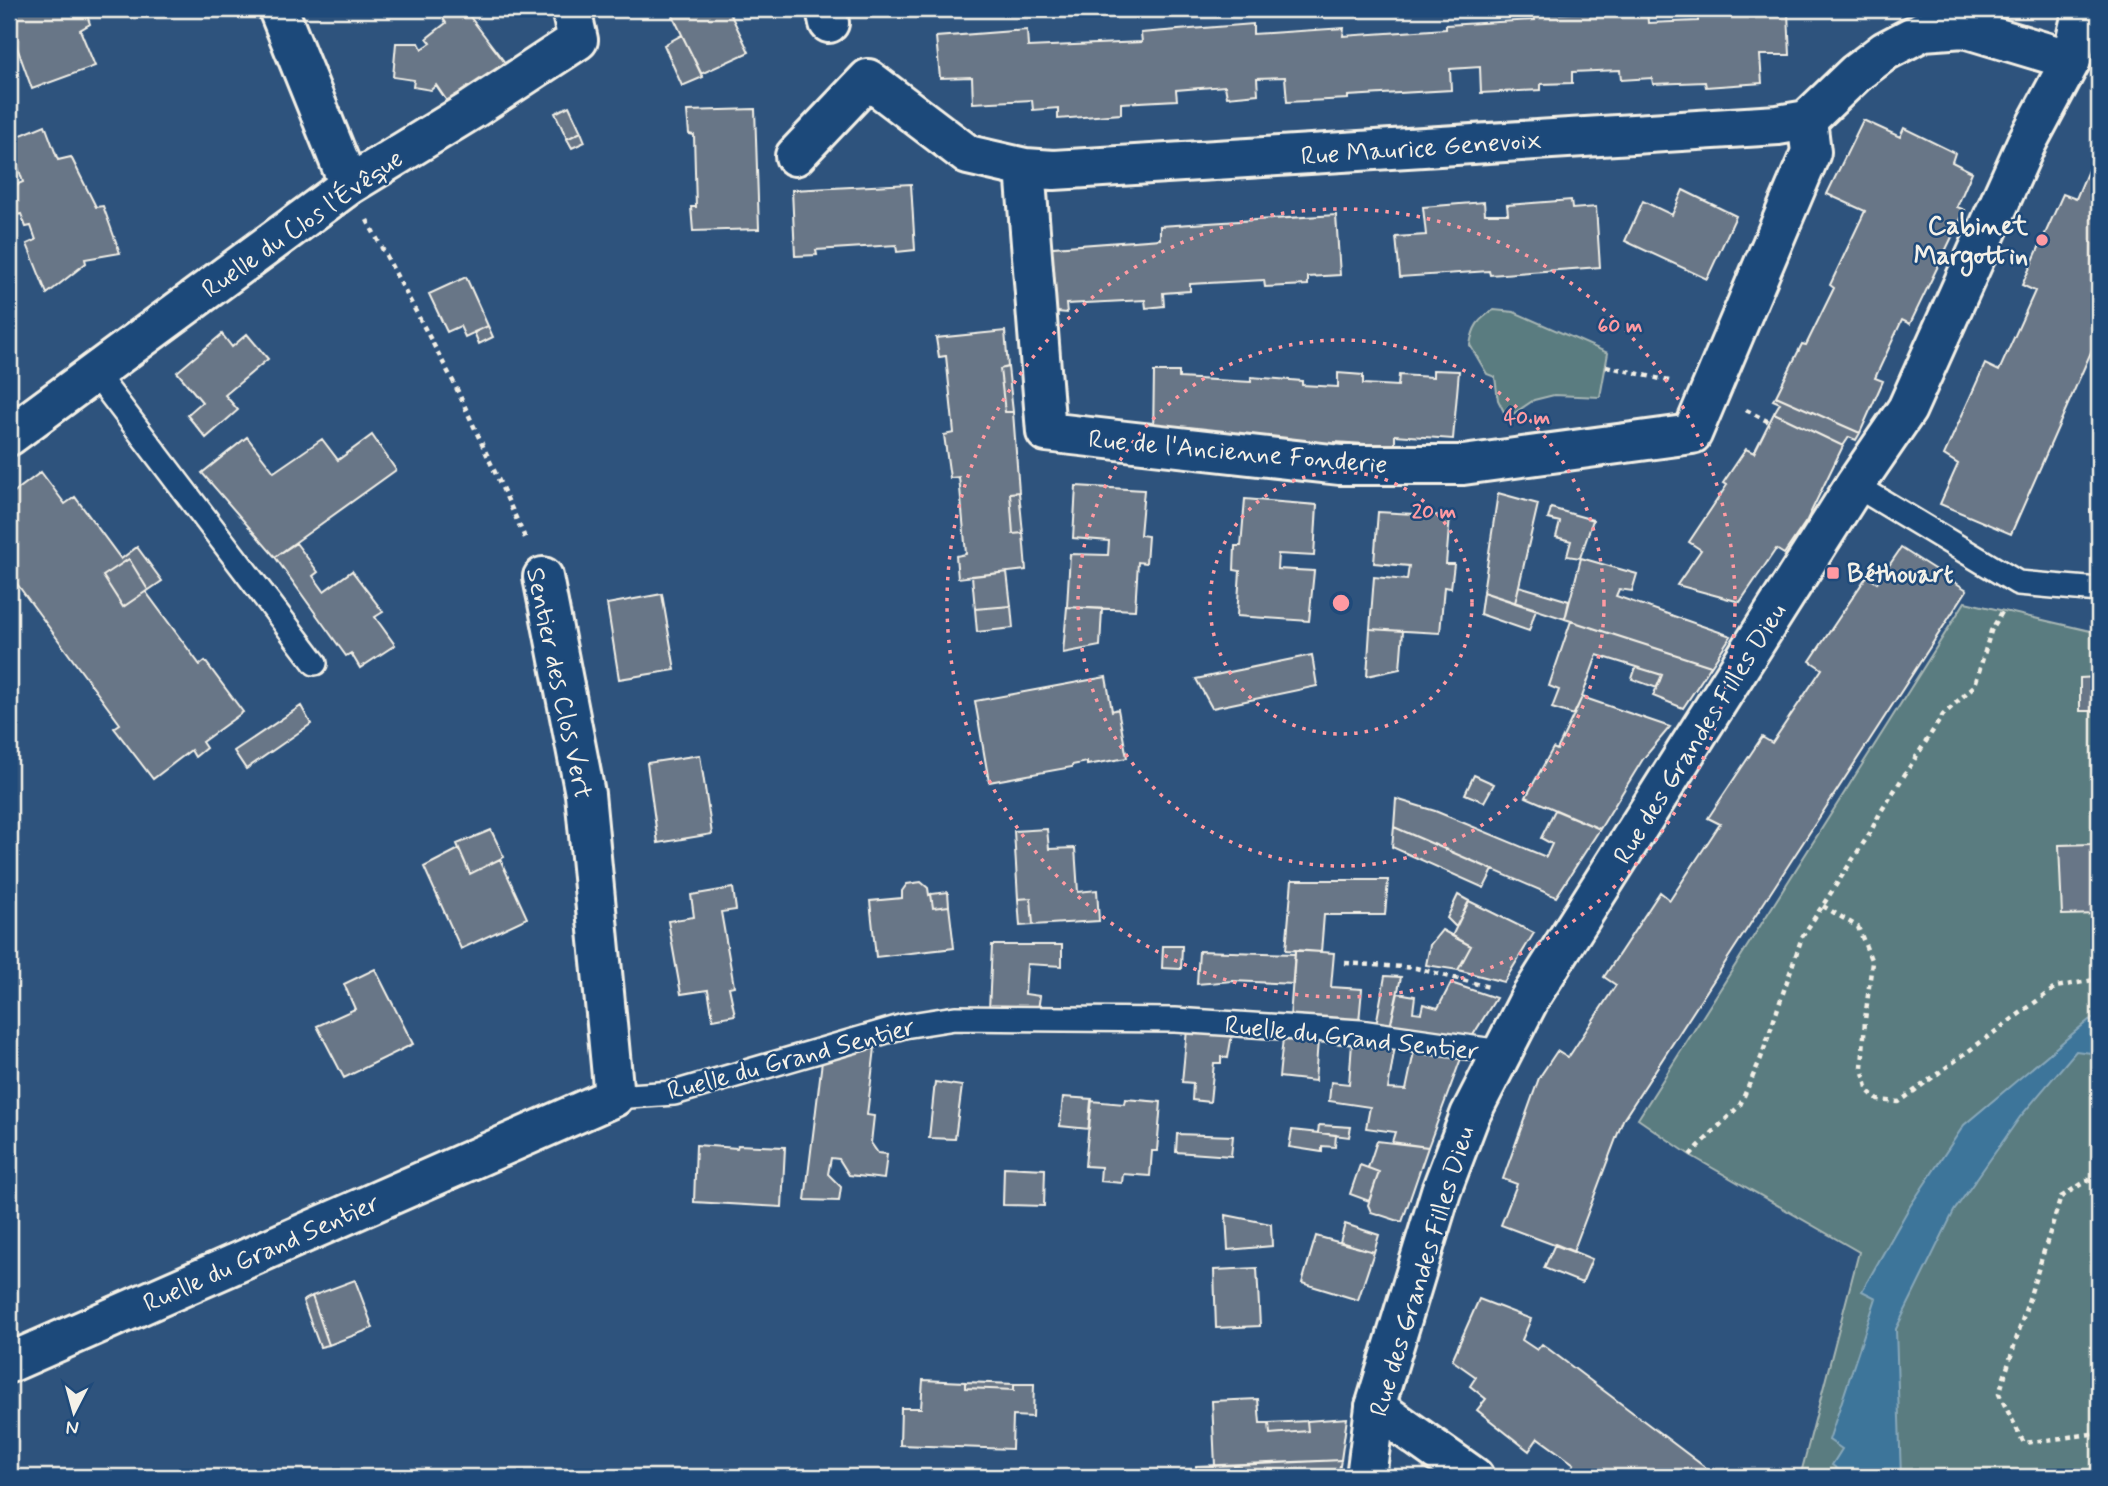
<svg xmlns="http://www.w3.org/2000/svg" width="2108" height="1486" font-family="Mynerve,sans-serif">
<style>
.green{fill:#5a7c80;stroke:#a7b6b4;stroke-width:2}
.water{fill:#3e759a;stroke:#87a7b9;stroke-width:2}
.building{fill:#687687;stroke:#f4f1e8;stroke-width:2}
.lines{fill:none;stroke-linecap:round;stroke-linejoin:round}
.service-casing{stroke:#f4f1e8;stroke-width:28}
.minor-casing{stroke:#f4f1e8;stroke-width:44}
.tertiary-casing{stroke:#f4f1e8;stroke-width:44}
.secondary-casing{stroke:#f4f1e8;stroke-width:44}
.path{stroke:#f4f1e8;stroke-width:4.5;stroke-dasharray:5 5;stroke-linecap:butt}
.service{stroke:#1f4a7a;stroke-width:23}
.minor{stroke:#1f4a7a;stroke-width:38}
.tertiary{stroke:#1f4a7a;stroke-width:38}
.secondary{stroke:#1f4a7a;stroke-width:38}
.ring{fill:none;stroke:#ff9aa2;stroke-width:3.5;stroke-dasharray:3.5 7}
.poi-dot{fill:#ff9aa2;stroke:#1f4a7a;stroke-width:2.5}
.labels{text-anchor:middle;stroke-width:5;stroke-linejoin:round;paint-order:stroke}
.street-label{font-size:26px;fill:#f4f1e8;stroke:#1f4a7a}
.poi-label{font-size:26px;font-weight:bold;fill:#f4f1e8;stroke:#1f4a7a;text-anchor:end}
.centre{fill:#ff9aa2;stroke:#1f4a7a;stroke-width:3.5}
.ring-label{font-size:21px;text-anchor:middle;font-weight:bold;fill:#ff9aa2;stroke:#1f4a7a;stroke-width:5;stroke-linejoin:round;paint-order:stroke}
</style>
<rect width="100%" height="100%" fill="#2e537d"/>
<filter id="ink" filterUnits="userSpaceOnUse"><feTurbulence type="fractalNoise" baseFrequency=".0143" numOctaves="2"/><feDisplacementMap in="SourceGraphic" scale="14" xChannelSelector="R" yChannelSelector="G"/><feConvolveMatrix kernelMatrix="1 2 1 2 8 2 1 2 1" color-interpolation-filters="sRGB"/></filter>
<g filter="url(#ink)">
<!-- green -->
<path class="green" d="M 1494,310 L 1514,312 L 1608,353 L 1600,397 L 1554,395 L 1534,400 L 1507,418 L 1498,400 L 1495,377 L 1487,374 L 1470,345 C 1473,327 1478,319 1494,310 Z
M 1965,602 L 2099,633 L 2099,1477 L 1800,1477 L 1859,1252 L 1690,1155 L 1638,1119 Z"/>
<!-- water -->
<path class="water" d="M 2099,1017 L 2099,1054 L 2076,1051 L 2020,1117 L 1954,1211 L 1896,1329 L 1901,1477 L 1849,1477 L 1832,1465 L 1842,1449 L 1829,1440 L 1876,1298 L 1862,1291 L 1910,1206 L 1964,1125 L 2089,1020 Z"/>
<!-- building -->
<path class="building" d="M 9,9 L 85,9 L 90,24 L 80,30 L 95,66 L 32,89 L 9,25 Z
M 456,9 L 464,9 L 506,64 L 451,107 L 436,85 L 431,90 L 413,87 L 414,80 L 393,77 L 396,43 L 419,43 L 422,49 L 431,43 L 427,38 L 446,23 L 443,18 Z
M 678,9 L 728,9 L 749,52 L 701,74 L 671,12 Z
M 1647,9 L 1648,23 L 1698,21 L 1698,16 L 1788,13 L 1790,55 L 1760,55 L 1762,83 L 1706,87 L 1705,82 L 1653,84 L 1652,78 L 1621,80 L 1620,70 L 1572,72 L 1572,83 L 1541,84 L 1541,90 L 1481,93 L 1480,67 L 1450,69 L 1451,90 L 1348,96 L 1348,99 L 1287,102 L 1285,77 L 1257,78 L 1258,94 L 1227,97 L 1225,86 L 1176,90 L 1177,100 L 1121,103 L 1121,114 L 1058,119 L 1058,108 L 1033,110 L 1032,100 L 973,103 L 972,77 L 940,78 L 936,37 L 1027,30 L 1028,47 L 1142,42 L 1141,33 L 1253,24 L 1253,34 L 1344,28 L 1343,36 L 1446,29 L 1446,25 L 1535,20 L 1534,15 Z
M 682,35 L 703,77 L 682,86 L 664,45 Z
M 569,106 L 581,132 L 567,139 L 555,113 Z
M 755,109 L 759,229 L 693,231 L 691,207 L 696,207 L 694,135 L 689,134 L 687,111 Z
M 1863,120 L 1900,137 L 1904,128 L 1955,153 L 1952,162 L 1972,172 L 1957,207 L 1965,210 L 1910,324 L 1902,320 L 1875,378 L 1883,381 L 1860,433 L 1776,396 L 1802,344 L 1806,345 L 1834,288 L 1830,285 L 1865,211 L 1827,194 Z
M 45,125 L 58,160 L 71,157 L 96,207 L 103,206 L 120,253 L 85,259 L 86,263 L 47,294 L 27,244 L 36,240 L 31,226 L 26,227 L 21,214 L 17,215 L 9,192 L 9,188 L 23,182 L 9,140 Z
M 581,132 L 585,142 L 572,148 L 567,139 Z
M 2091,163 L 2099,163 L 2099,334 L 2011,534 L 1940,504 L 1958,464 L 1944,455 L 1985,364 L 1999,371 L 2035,291 L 2022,285 L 2063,194 L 2076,199 Z
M 911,184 L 915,250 L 897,252 L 896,245 L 816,250 L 817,255 L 795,256 L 792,190 Z
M 1683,190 L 1736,216 L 1707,279 L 1625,241 L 1643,201 L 1672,215 Z
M 1571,200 L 1572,209 L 1596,207 L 1600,267 L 1490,275 L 1489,271 L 1400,277 L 1396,237 L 1426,235 L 1423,207 L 1484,202 L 1485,214 L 1508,214 L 1507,205 Z
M 1336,215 L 1340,275 L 1308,277 L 1308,285 L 1265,287 L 1264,280 L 1190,284 L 1190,291 L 1163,293 L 1164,306 L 1146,308 L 1145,300 L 1066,304 L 1067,313 L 1047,311 L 1040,248 L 1160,239 L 1160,226 Z
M 466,277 L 488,326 L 465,337 L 460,326 L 447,332 L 429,294 Z
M 488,326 L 493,337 L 479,344 L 474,332 Z
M 1005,331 L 1008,367 L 1000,369 L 1005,412 L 1013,412 L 1019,492 L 1010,493 L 1013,534 L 1023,533 L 1026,570 L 958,578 L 956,556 L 966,554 L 959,477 L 950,478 L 944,435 L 954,433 L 946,356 L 939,357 L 936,338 Z
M 222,334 L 232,347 L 247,334 L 268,359 L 225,395 L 238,410 L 206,438 L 187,415 L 202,402 L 177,372 Z
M 1008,367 L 1013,412 L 1005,412 L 1000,369 Z
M 1433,370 L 1459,371 L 1453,439 L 1395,435 L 1395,446 L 1335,442 L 1335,446 L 1153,436 L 1154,372 L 1179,372 L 1179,378 L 1251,382 L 1251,377 L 1302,381 L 1302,385 L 1338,387 L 1338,373 L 1363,375 L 1363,384 L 1398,386 L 1399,375 L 1433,377 Z
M 1776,396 L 1860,433 L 1856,440 L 1849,437 L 1843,446 L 1774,413 L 1780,403 L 1773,400 Z
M 1774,413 L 1843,446 L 1807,520 L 1784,554 L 1776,549 L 1740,602 L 1677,585 L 1701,550 L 1689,542 L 1727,485 L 1723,483 L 1746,449 L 1754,453 Z
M 372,435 L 396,470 L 275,557 L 202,473 L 247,437 L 274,472 L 322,439 L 338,460 Z
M 41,472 L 65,504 L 75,497 L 121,559 L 137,547 L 162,581 L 146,592 L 200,665 L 205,661 L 243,712 L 202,742 L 206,748 L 195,757 L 191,750 L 153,779 L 114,728 L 120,724 L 9,573 L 9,496 Z
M 1076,486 L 1144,490 L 1140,535 L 1148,536 L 1146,563 L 1138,562 L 1135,610 L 1067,607 L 1070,554 L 1108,555 L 1109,541 L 1073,538 Z
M 1019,492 L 1023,533 L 1013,534 L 1010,493 Z
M 1498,493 L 1538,504 L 1515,603 L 1483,592 Z
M 1245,499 L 1317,505 L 1314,556 L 1278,554 L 1277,569 L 1314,571 L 1309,621 L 1237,616 L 1240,571 L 1234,570 L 1235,546 L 1241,546 Z
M 1551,508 L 1593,520 L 1580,558 L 1567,556 L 1571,541 L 1556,537 L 1560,522 L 1548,519 Z
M 2097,508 L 2098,527 L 2091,528 L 2090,509 Z
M 1378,512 L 1450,516 L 1446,564 L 1454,564 L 1451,588 L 1444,587 L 1440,633 L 1370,629 L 1374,577 L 1407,580 L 1409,566 L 1374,563 Z
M 296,543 L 318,572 L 313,576 L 324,591 L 352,571 L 383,612 L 375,617 L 395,645 L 360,668 L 351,653 L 346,656 L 275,557 Z
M 1901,548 L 1967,590 L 1623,1120 L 1573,1252 L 1501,1225 L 1517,1184 L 1503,1179 L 1539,1078 L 1557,1051 L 1568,1058 L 1616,985 L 1604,977 L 1660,892 L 1670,900 L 1720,824 L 1708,818 L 1762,737 L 1772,743 L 1822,669 L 1810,661 L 1867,576 L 1877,583 Z
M 1581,558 L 1637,574 L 1632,591 L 1619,589 L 1616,596 L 1731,636 L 1711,666 L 1565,619 Z
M 129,559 L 148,590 L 123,607 L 103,576 Z
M 1007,572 L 1011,606 L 975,609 L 972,576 Z
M 1519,586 L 1569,601 L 1565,619 L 1515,603 Z
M 1483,592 L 1536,609 L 1529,631 L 1480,614 Z
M 662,594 L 675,670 L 619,679 L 607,604 Z
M 1011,606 L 1013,628 L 977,632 L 975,609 Z
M 1067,607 L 1102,609 L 1100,646 L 1063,653 Z
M 1571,621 L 1711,666 L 1683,708 L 1653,696 L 1662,675 L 1597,655 L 1582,697 L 1574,715 L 1552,708 L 1559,690 L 1549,686 Z
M 1370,629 L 1403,631 L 1400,669 L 1367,676 Z
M 1312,655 L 1317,686 L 1212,708 L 1196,679 Z
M 1636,667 L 1662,675 L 1657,688 L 1632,679 Z
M 1106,677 L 1112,711 L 1118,709 L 1127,758 L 1087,765 L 1087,762 L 1072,765 L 1072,767 L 989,782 L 975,701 Z
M 2099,677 L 2099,711 L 2080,711 L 2080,678 Z
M 1582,697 L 1670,727 L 1643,759 L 1600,829 L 1526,797 L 1553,748 L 1557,750 Z
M 301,706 L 311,724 L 246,769 L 234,751 Z
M 700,755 L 712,834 L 658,843 L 647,763 Z
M 1474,775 L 1494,784 L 1484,802 L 1465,794 Z
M 1396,799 L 1435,811 L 1546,857 L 1552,844 L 1541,838 L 1555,810 L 1600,829 L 1556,897 L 1394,827 Z
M 1394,827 L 1493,870 L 1484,888 L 1392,847 Z
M 1047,829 L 1049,849 L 1075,848 L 1078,892 L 1097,890 L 1099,921 L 1033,925 L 1031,898 L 1018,899 L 1014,831 Z
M 491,830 L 504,857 L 470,874 L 457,844 Z
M 2092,833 L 2099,833 L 2099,914 L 2062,915 L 2059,845 L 2092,844 Z
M 459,849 L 470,874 L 500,859 L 527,918 L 461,949 L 424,867 Z
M 1292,880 L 1388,880 L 1385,915 L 1324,915 L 1321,952 L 1286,950 Z
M 921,882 L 928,888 L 929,895 L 931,894 L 933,908 L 949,906 L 954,948 L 876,957 L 870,901 L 902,898 L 902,891 L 907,884 Z
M 733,888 L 736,910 L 721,912 L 734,986 L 729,987 L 735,1015 L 713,1019 L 708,990 L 681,994 L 668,921 L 694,917 L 691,895 Z
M 948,892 L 949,906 L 933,908 L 931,894 Z
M 1458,895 L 1469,901 L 1456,927 L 1447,918 Z
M 1031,898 L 1033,925 L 1020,926 L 1018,899 Z
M 1469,901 L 1534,933 L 1504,982 L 1458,970 L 1471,946 L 1452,936 Z
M 1442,930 L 1471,946 L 1458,970 L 1426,965 L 1430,945 Z
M 992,945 L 1062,945 L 1062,966 L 1027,964 L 1025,994 L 1040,996 L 1038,1010 L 989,1010 Z
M 1163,946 L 1182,946 L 1181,969 L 1162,968 Z
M 1295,950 L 1334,953 L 1331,987 L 1362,989 L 1359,1022 L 1290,1018 Z
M 1199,951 L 1295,954 L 1293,984 L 1233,981 L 1197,984 Z
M 375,969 L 413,1044 L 344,1078 L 317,1026 L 355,1009 L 344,984 Z
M 1385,976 L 1401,977 L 1390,1027 L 1376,1025 Z
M 1451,983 L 1496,998 L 1470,1040 L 1390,1027 L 1398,993 L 1415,996 L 1413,1012 L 1421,1013 L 1423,1004 L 1438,1008 Z
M 1187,1030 L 1232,1034 L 1228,1058 L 1221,1057 L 1221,1063 L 1214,1063 L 1210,1102 L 1192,1100 L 1193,1083 L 1182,1082 Z
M 1283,1038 L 1318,1040 L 1315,1081 L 1279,1077 Z
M 1352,1043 L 1395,1046 L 1388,1089 L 1406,1090 L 1415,1047 L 1463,1053 L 1428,1147 L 1392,1142 L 1395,1132 L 1366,1128 L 1370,1107 L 1329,1101 L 1331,1082 L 1349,1084 Z
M 875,1048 L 867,1115 L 874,1116 L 871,1143 L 878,1153 L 887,1154 L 884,1179 L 849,1175 L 839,1159 L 831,1158 L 828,1174 L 841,1187 L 839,1201 L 805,1200 L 822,1061 Z
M 935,1082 L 962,1086 L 955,1139 L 929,1138 Z
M 1063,1097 L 1092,1099 L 1089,1129 L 1060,1126 Z
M 1125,1099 L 1161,1102 L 1157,1151 L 1152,1151 L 1150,1176 L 1123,1174 L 1122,1183 L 1100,1181 L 1101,1167 L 1085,1166 L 1091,1101 L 1124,1104 Z
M 1319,1125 L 1351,1127 L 1349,1137 L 1318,1133 Z
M 1292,1130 L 1336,1135 L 1335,1147 L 1322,1146 L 1322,1152 L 1289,1147 Z
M 1177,1134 L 1233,1136 L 1231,1156 L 1176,1152 Z
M 1377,1141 L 1428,1147 L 1402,1222 L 1371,1212 L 1368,1205 L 1379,1172 L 1368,1168 Z
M 696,1145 L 737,1148 L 738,1145 L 785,1147 L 782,1207 L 694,1202 Z
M 1360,1165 L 1379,1172 L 1369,1201 L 1350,1194 Z
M 1004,1167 L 1045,1169 L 1044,1206 L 1003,1205 Z
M 1226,1215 L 1271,1224 L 1272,1246 L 1228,1250 Z
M 1345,1224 L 1379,1235 L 1374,1252 L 1340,1242 Z
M 1316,1236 L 1374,1252 L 1358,1300 L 1302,1283 Z
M 1555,1244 L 1592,1259 L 1582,1283 L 1544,1268 Z
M 1257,1268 L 1260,1326 L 1216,1328 L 1214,1270 Z
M 355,1280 L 373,1328 L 329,1345 L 312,1296 Z
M 312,1296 L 329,1345 L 320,1347 L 303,1301 Z
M 1479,1299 L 1531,1319 L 1522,1340 L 1537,1350 L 1542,1344 L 1718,1477 L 1565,1477 L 1574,1464 L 1538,1438 L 1529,1451 L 1477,1410 L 1486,1399 L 1470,1386 L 1476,1377 L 1452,1360 Z
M 923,1380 L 965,1382 L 965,1388 L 1014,1390 L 1014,1384 L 1034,1384 L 1033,1417 L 1013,1416 L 1012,1449 L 900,1445 L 901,1408 L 921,1408 Z
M 965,1382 L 1014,1384 L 1014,1390 L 965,1388 Z
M 1258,1399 L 1260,1423 L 1269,1423 L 1270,1434 L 1308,1431 L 1307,1421 L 1347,1418 L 1341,1460 L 1215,1466 L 1212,1401 Z
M 1307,1421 L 1308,1431 L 1270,1434 L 1269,1423 Z
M 1341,1460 L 1338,1477 L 1196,1477 L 1196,1466 Z"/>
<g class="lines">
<defs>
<path id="service" d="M 94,372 L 315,663
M 1855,485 L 2018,583 L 2099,590
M 614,1097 L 674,1093 L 904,1026 L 955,1018 L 1175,1020 L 1360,1032 L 1501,1052"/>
<path id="minor" d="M 278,9 L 349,185
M 826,9 L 829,23
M 795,156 L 868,79 L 968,155 L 1025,168 L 1054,170 L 1778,125 L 1807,120 L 1856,73 L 1885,51 L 1923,31 L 1964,28 L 2071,60
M 1025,168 L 1046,432 L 1340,465 L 1463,465 L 1692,434 L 1811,152 L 1807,120
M 9,436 L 349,185 L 473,109 L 578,40 L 571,9
M 9,1363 L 614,1097 L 585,794 L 543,577"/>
<path id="tertiary" d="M 1375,1407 L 1474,1477"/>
<path id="secondary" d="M 1366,1477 L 1375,1407 L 1441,1191 L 1470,1115 L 1530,998 L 1855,485 L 1907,409 L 2026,144 L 2071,60 L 2083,9"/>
</defs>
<!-- service casing -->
<use href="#service" class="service-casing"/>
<!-- minor casing -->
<use href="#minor" class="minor-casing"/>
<!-- tertiary casing -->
<use href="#tertiary" class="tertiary-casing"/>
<!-- secondary casing -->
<use href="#secondary" class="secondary-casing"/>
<!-- path -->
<path class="path" d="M 367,220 L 454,383 L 527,542
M 1606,366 L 1669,381
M 1746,410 L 1769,422
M 1823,906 L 1858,927 L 1872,962 L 1865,1020 L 1862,1068 L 1868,1091 L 1878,1100 L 1899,1102 L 2056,987 L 2099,979
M 1345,963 L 1416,968 L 1489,987
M 1690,1155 L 1740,1105 L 1761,1058 L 1802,937 L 1870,833 L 1880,813 L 1943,715 L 1975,685 L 1991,631 L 2002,612
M 2099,1173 L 2061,1197 L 1999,1394 L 2024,1443 L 2099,1433"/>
<!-- service -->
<use href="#service" class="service"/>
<!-- minor -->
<use href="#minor" class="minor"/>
<!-- tertiary -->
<use href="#tertiary" class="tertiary"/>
<!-- secondary -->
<use href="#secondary" class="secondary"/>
</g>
</g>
<!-- distance rings -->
<g class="ring">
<circle cx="1341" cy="603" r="131"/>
<circle cx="1341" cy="603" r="263"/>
<circle cx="1341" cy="603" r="394"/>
</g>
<!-- markers -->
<g class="poi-dot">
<circle cx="2042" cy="240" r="7"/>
<rect x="1826" y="566" width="14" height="14" rx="3.5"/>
</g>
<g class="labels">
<!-- street labels -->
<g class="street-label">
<text transform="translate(1421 147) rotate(-4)" y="9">Rue Maurice Genevoix</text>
<text transform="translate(302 223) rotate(-35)" y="9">Ruelle du Clos l'Évêque</text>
<text transform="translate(1238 451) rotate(5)" y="9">Rue de l'Ancienne Fonderie</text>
<text transform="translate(560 683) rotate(78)" y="9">Sentier des Clos Vert</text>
<text transform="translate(1699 733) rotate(-58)" y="9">Rue des Grandes Filles Dieu</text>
<text transform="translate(1352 1037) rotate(6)" y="9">Ruelle du Grand Sentier</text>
<text transform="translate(791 1058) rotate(-15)" y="9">Ruelle du Grand Sentier</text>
<text transform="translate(261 1252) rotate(-24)" y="9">Ruelle du Grand Sentier</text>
<text transform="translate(1421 1271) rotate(-73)" y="9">Rue des Grandes Filles Dieu</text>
</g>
<!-- poi labels -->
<g class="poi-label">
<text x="2028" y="234">Cabinet<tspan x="2028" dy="30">Margottin</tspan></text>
<text x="1847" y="582" text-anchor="start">Béthouart</text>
</g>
</g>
<circle cx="1341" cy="603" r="10" class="centre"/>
<g class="ring-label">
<text x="1620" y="332">60 m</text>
<text x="1527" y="424">40 m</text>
<text x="1434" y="518">20 m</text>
</g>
<!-- margin -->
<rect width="2108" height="1486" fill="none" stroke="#1f4a7a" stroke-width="35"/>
<rect x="18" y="18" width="2073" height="1451" fill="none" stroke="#f4f1e8" stroke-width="2.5" filter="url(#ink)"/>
<!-- north arrow -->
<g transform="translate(74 1412) rotate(186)" stroke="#1f4a7a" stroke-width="5" paint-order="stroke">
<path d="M0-5L12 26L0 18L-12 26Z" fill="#f4f1e8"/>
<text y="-10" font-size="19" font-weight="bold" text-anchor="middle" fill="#f4f1e8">N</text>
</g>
</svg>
